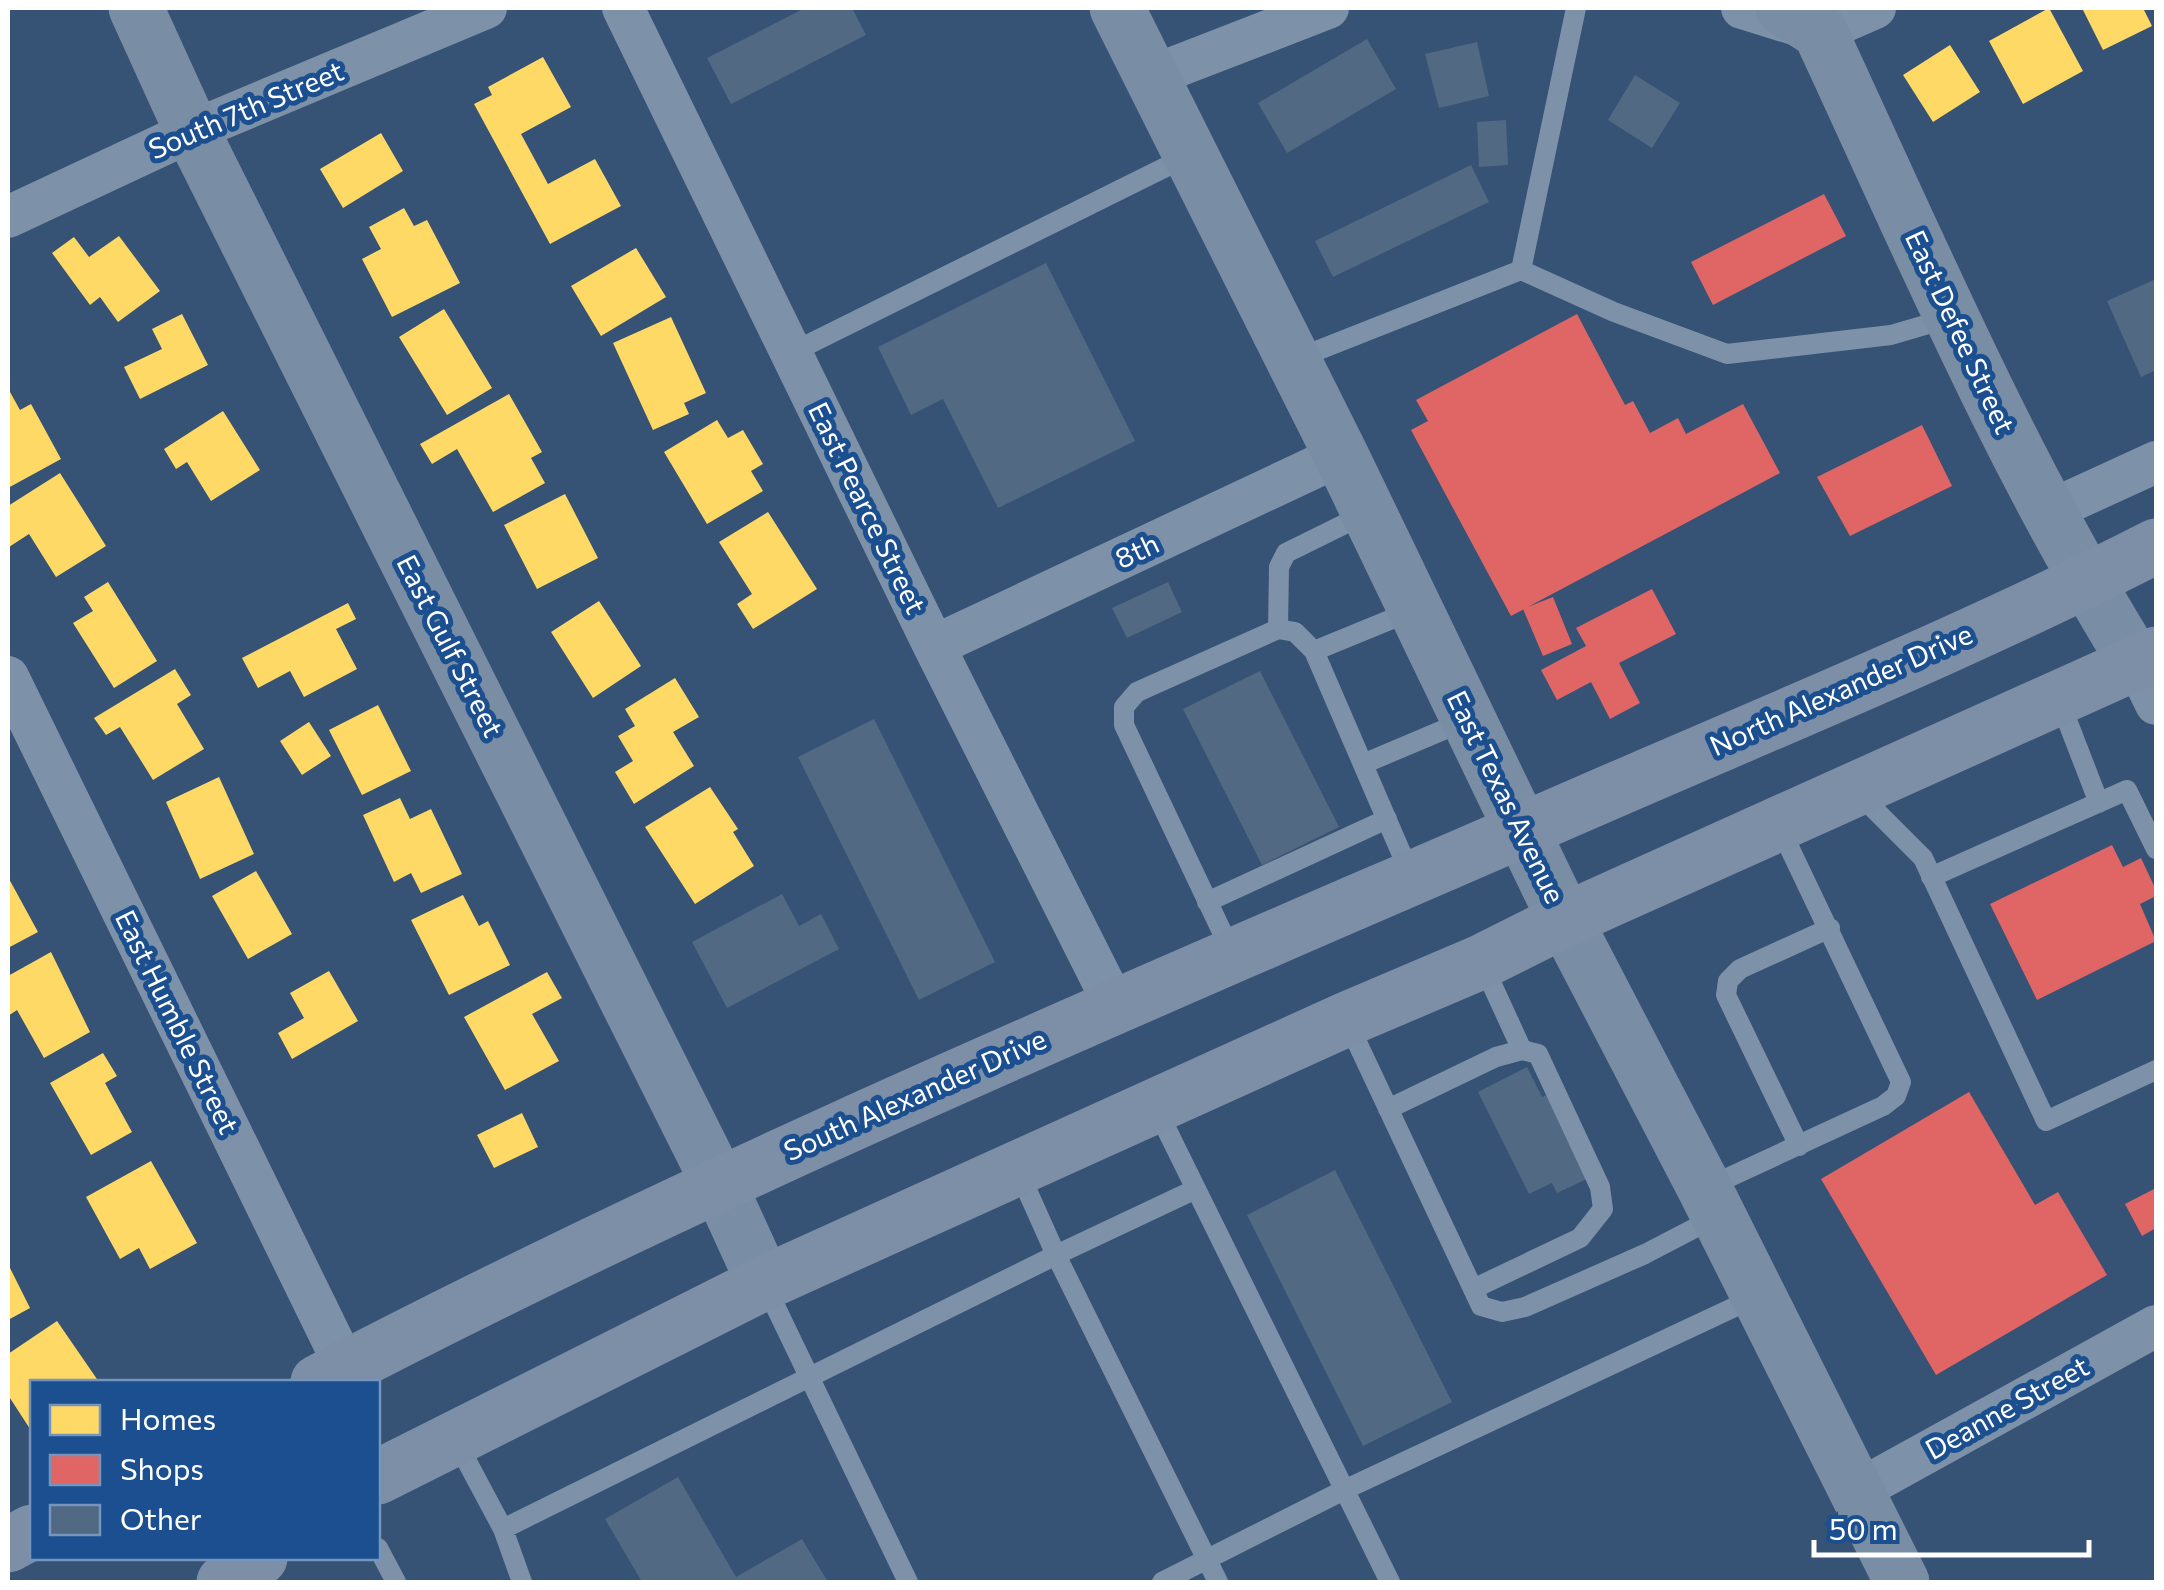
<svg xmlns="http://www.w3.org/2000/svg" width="2164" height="1590" font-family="Commissioner,sans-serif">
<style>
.homes{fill:#ffd966}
.shops{fill:#e06666}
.building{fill:#526984}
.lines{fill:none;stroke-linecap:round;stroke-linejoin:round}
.lane{stroke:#7d92a8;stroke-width:20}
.street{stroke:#7d92a8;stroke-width:42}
.secondary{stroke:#798da4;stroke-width:55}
.primary{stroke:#7d8ea7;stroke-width:55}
.labels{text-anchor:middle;stroke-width:10;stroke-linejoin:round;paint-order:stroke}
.street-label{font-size:28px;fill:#fff;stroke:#1b4f8f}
</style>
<rect width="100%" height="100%" fill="#365274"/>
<!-- homes -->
<path class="homes" d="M 2049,8 L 2083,71 L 2023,104 L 1989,41 Z
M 2082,8 L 2143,8 L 2152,26 L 2103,50 Z
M 1950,45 L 1980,92 L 1933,122 L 1903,75 Z
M 543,57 L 571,107 L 521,134 L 548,184 L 595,159 L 621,206 L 550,244 L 474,104 L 492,95 L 488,87 Z
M 381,133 L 403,171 L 343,208 L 320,169 Z
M 404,208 L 414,226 L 427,220 L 460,283 L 392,317 L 362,259 L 381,249 L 369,227 Z
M 119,236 L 160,291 L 118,322 L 100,297 L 90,305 L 52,253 L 74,237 L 89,257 Z
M 636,248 L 666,297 L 601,336 L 571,286 Z
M 444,309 L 492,388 L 447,415 L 399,337 Z
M 182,314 L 208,365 L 140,399 L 124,367 L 162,349 L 152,329 Z
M 671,317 L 706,393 L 684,403 L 689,414 L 653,430 L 613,343 Z
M 10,392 L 20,410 L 31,404 L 61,459 L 8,488 Z
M 509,394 L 542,452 L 531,458 L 545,483 L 493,512 L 457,449 L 432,464 L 420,444 Z
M 223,411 L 260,470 L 211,501 L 187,462 L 176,469 L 164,449 Z
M 717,420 L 728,438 L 743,430 L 763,464 L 751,471 L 763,491 L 707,524 L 664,452 Z
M 60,473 L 106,546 L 56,577 L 29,534 L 9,547 L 8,506 Z
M 565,494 L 598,558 L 537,589 L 504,525 Z
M 768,512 L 817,589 L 753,629 L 737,604 L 752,594 L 719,542 Z
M 108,582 L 157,661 L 114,688 L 73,623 L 93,611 L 84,597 Z
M 599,601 L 641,666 L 593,698 L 551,632 Z
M 348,603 L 356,619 L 336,629 L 357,669 L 304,697 L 290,671 L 258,688 L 242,658 Z
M 175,669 L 191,695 L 177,704 L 204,749 L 153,780 L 120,727 L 106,735 L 94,718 Z
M 675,678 L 699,717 L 673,732 L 694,766 L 634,804 L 615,772 L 633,761 L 618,736 L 635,726 L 625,709 Z
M 378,705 L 411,771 L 362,795 L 329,730 Z
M 309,722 L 331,756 L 302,775 L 280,741 Z
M 219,777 L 254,854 L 200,879 L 166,802 Z
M 710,787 L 738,829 L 733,832 L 754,866 L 695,904 L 645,827 Z
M 400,798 L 410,819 L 431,809 L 462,874 L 421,893 L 411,873 L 394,882 L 363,815 Z
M 256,871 L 292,934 L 248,959 L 212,896 Z
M 8,877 L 38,932 L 8,948 Z
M 463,895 L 479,926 L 488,921 L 510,965 L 449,995 L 411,920 Z
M 51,952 L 90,1032 L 44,1058 L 17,1010 L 8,1016 L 8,976 Z
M 329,971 L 358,1021 L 292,1059 L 278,1033 L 304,1018 L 290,993 Z
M 547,972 L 562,998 L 532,1014 L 559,1061 L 505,1090 L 464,1017 Z
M 103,1053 L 117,1076 L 105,1083 L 132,1132 L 91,1155 L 50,1083 Z
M 522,1113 L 538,1147 L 494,1168 L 477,1135 Z
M 151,1161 L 197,1243 L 150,1269 L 139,1248 L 120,1259 L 86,1197 Z
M 8,1264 L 30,1308 L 8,1320 Z
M 57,1321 L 99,1382 L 32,1382 L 32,1432 L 8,1395 L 8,1354 Z"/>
<!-- shops -->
<path class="shops" d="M 1824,194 L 1846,236 L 1713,305 L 1691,262 Z
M 1577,314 L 1625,405 L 1633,401 L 1650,433 L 1678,418 L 1686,434 L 1743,404 L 1780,473 L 1511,616 L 1411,430 L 1428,421 L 1416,400 Z
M 1922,425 L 1952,486 L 1850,536 L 1817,477 Z
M 1652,589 L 1676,634 L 1619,663 L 1640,703 L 1610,719 L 1591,682 L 1557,700 L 1541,670 L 1586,646 L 1576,628 Z
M 1553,597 L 1572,644 L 1543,656 L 1523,609 Z
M 2112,845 L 2123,867 L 2141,858 L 2156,890 L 2156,896 L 2140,904 L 2156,941 L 2037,1000 L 1990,904 Z
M 1969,1092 L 2035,1205 L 2058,1192 L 2107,1275 L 1936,1375 L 1821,1179 Z
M 2156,1188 L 2156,1228 L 2142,1236 L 2125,1204 Z"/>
<!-- building -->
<path class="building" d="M 805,8 L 852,8 L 866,35 L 731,104 L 707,58 Z
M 1367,39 L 1396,89 L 1287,153 L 1258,103 Z
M 1477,42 L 1489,96 L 1439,108 L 1425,54 Z
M 1635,75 L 1680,103 L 1652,148 L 1608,120 Z
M 1506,120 L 1508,165 L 1479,167 L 1477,122 Z
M 1471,165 L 1489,202 L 1333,277 L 1315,241 Z
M 1046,263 L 1135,441 L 998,508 L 943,399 L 911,415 L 878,347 Z
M 2156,279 L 2156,370 L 2141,377 L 2107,301 Z
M 1168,582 L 1182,612 L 1127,638 L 1112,608 Z
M 1260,671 L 1339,827 L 1262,865 L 1183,709 Z
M 874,719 L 995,962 L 919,1000 L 798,757 Z
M 782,894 L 799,926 L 821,914 L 839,949 L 727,1008 L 692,942 Z
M 1527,1067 L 1542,1097 L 1549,1094 L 1591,1177 L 1557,1193 L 1552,1183 L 1529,1194 L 1478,1092 Z
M 1335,1170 L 1452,1402 L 1363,1446 L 1247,1215 Z
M 678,1477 L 736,1577 L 802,1539 L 828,1582 L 642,1582 L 605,1519 Z"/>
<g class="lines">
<!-- lane -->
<path class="lane" d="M 1521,270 L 1614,312 L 1727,354 L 1891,335 L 1949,318
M 791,353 L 1188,156
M 1296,359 L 1521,270 L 1576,8
M 1278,629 L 1279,567 L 1286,553 L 1367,513
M 1314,651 L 1414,610
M 2060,702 L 2099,803
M 1363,764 L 1467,720
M 1857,792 L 1923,858 L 2046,1121 L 2156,1070
M 1931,877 L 2127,790 L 2156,849
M 1207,902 L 1387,819
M 1232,953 L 1124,725 L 1124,707 L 1137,692 L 1278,629 L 1295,632 L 1314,651 L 1412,878
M 1483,965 L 1522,1050
M 1347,1021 L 1481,1306 L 1502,1312 L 1525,1307 L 1645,1254 L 1716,1217
M 1156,1108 L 1390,1582
M 1388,1109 L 1496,1057 L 1522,1050 L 1538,1054 L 1600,1187 L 1603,1209 L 1580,1238 L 1473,1289
M 1799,1146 L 1726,995 L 1728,981 L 1740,969 L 1830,928
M 1708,1187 L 1883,1106 L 1896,1096 L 1901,1082 L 1780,828
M 1196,1189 L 1056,1255 L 1218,1582
M 765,1285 L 908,1582
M 456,1441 L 503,1529 L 1056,1255 L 1018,1170
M 503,1529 L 522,1582
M 378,1548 L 396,1582
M 1162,1582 L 1344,1490 L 1756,1297"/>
<!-- street -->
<path class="street" d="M 623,8 L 934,646 L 1115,1006
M 1742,8 L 1820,32 L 1875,8
M 1152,76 L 1328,8
M 8,217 L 192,131 L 486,8
M 2047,512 L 2156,462
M 934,646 L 1341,455
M 2136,663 L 2156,704
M 8,677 L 346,1368
M 1857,1491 L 2156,1326"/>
<!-- secondary -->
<path class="secondary" d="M 136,8 L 192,131 L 718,1182 L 764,1283
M 1117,8 L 1341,455 L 1565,920 L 1705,1189 L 1902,1582
M 1783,8 L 1820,32 C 1919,245 2011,463 2136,663"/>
<!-- primary -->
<path class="primary" d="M 318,1382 C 735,1164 1170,984 1601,796 C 1787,715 1976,638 2156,546
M 378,1477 L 764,1283 L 1347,1019 L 1481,962 L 1565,920 L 2156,654
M 8,1545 L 32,1532
M 224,1582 L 260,1558"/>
</g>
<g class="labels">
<!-- street labels -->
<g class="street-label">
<text transform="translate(246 110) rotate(-23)" y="10">South 7th Street</text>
<text transform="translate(1960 332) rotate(65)" y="10">East Defee Street</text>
<text transform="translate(867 508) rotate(64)" y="10">East Pearce Street</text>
<text transform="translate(1137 551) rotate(-25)" y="10">8th</text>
<text transform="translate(450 646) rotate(63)" y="10">East Gulf Street</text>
<text transform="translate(1841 690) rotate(-24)" y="10">North Alexander Drive</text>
<text transform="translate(1506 797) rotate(64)" y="10">East Texas Avenue</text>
<text transform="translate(177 1022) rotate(64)" y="10">East Humble Street</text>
<text transform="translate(915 1095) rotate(-24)" y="10">South Alexander Drive</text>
<text transform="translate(2007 1408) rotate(-29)" y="10">Deanne Street</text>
</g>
</g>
<!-- border -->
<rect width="2164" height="1590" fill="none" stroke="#ffffff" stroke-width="20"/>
<!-- legend -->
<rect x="30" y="1380" width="350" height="180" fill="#1b4f8f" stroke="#7695bc" stroke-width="2.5"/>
<rect x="50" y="1405" width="50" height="30" fill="#ffd966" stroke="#7695bc" stroke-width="2.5"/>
<text x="120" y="1430" font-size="30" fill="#ffffff">Homes</text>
<rect x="50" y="1455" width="50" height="30" fill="#e06666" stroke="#7695bc" stroke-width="2.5"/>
<text x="120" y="1480" font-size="30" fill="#ffffff">Shops</text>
<rect x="50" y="1505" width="50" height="30" fill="#526984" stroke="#7695bc" stroke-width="2.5"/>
<text x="120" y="1530" font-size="30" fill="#ffffff">Other</text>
<!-- scale -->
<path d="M1814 1540v15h275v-15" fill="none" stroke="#ffffff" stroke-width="5"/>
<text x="1829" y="1540" font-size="30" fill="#ffffff" stroke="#1b4f8f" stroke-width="8" paint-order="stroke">50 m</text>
</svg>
